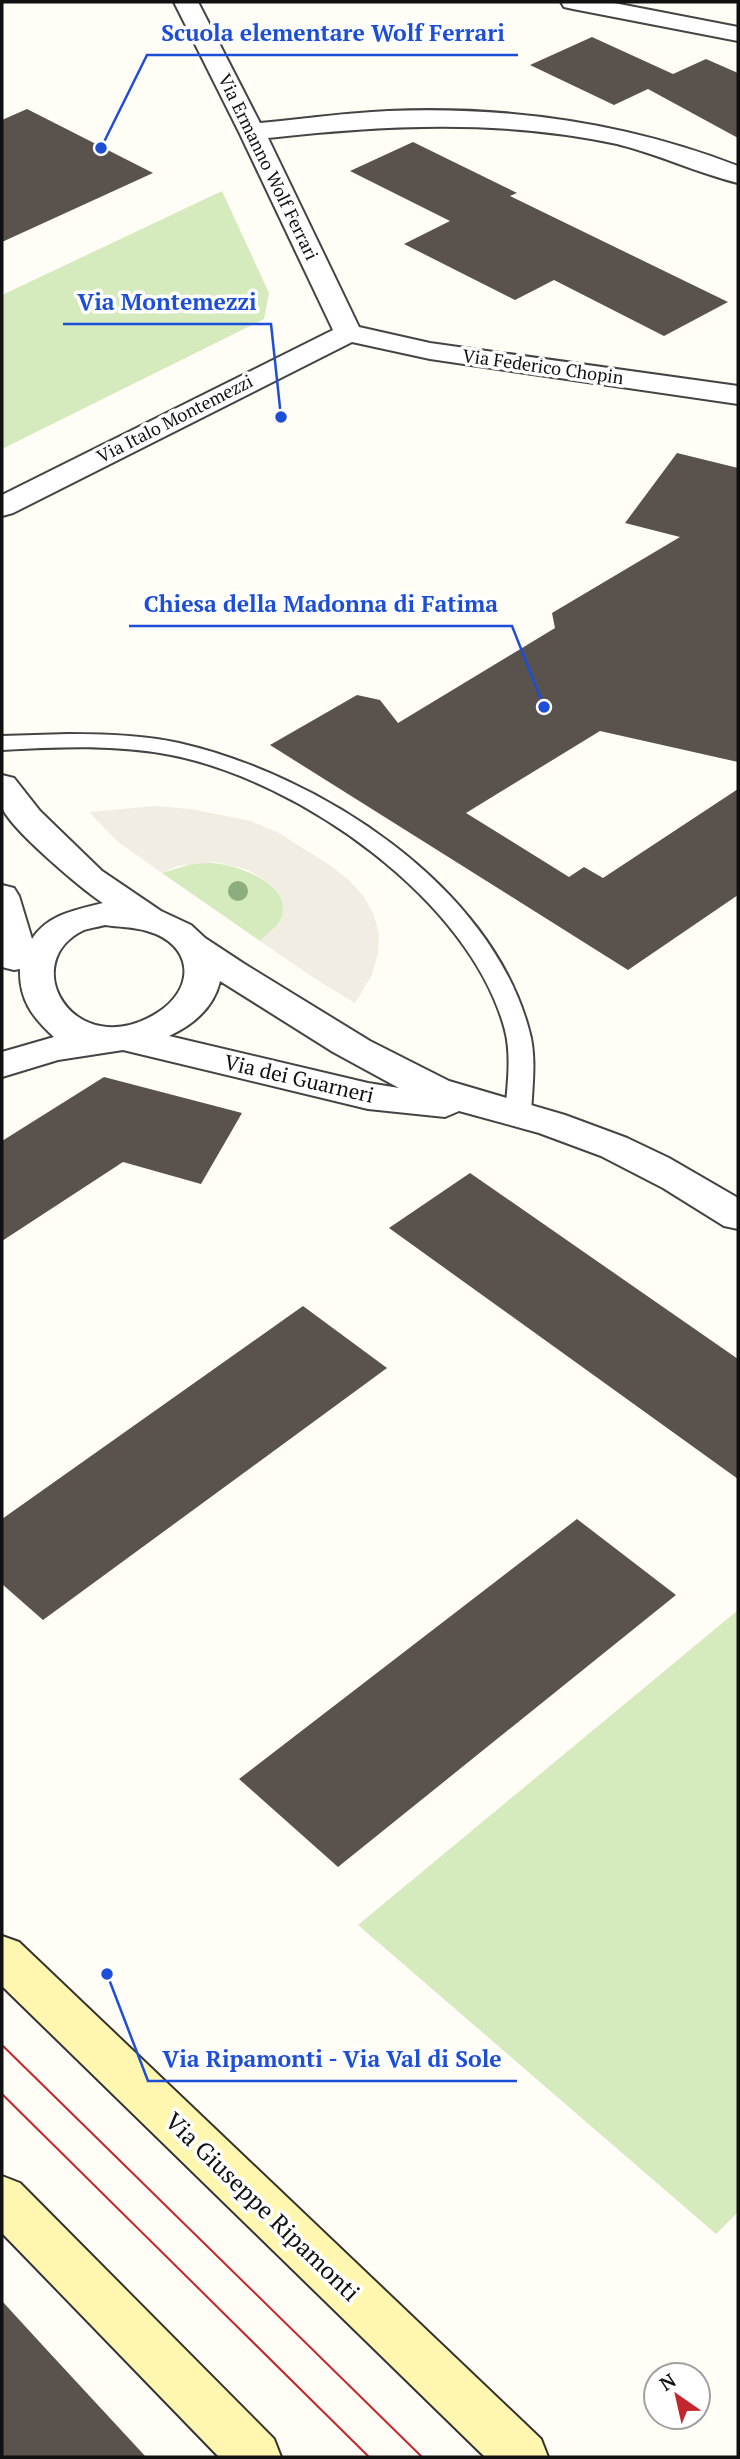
<svg xmlns="http://www.w3.org/2000/svg" width="740" height="2459" font-family="'PT Serif',serif">
<style>
.green{fill:#d5ebbd}
.plaza{fill:#f1ede2}
.building{fill:#5a524d}
.lines{fill:none;stroke-linecap:round;stroke-linejoin:round}
.lane-casing{stroke:#444;stroke-width:4}
.street-casing{stroke:#444;stroke-width:4}
.secondary-casing{stroke:#333;stroke-width:4}
.lane{fill:#fff;fill-rule:evenodd}
.street{fill:#fff;fill-rule:evenodd}
.secondary{fill:#fff6b0;fill-rule:evenodd}
.tram{stroke:#c4262e;stroke-width:2}
.tree{fill:#8dad7f}
.labels{text-anchor:middle;stroke-width:7;stroke-linejoin:round;paint-order:stroke}
.far-street-label{font-size:18px;fill:#111;stroke:#fff}
.street-label{font-size:21px;fill:#111;stroke:#fff}
.near-street-label{font-size:24px;fill:#111;stroke:#fff}
.leader{fill:none;stroke:#1d4ed8;stroke-width:2.5}
.callout-dot{fill:#1d4ed8;stroke:#fff;stroke-width:2.5}
.callout-label{font-size:23px;text-anchor:middle;font-weight:bold;fill:#1d4ed8;stroke:#fff;stroke-width:7;stroke-linejoin:round;paint-order:stroke}
</style>
<rect width="100%" height="100%" fill="#fffdf5"/>
<!-- green -->
<path class="green" d="M 222,191 L 269,293 L 264,319 L 2,449 L 2,295 Z
M 198,862 C 242,861 324,896 260,941 L 162,873 Z
M 738,1610 L 738,2212 L 716,2234 L 358,1925 Z"/>
<!-- plaza -->
<path class="plaza" d="M 155,806 L 191,809 L 251,821 L 279,833 L 331,866 L 350,881 L 364,897 L 374,915 L 379,934 L 378,953 L 372,975 L 355,1003 L 317,980 L 260,941 L 280,922 L 283,911 L 282,899 L 275,888 L 263,879 L 248,870 L 216,862 L 178,866 L 162,873 L 117,841 L 89,812 Z"/>
<!-- building -->
<path class="building" d="M 592,37 L 673,74 L 706,59 L 738,73 L 738,138 L 648,89 L 614,105 L 530,65 Z
M 27,109 L 153,173 L 2,242 L 2,120 Z
M 413,142 L 517,193 L 510,196 L 728,302 L 664,336 L 554,280 L 515,300 L 404,244 L 450,221 L 350,171 Z
M 677,453 L 738,468 L 738,762 L 600,731 L 466,813 L 569,877 L 584,867 L 603,878 L 738,789 L 738,895 L 628,970 L 270,745 L 357,695 L 380,700 L 398,723 L 555,628 L 552,613 L 680,537 L 625,523 Z
M 104,1077 L 242,1113 L 201,1184 L 123,1162 L 2,1241 L 2,1141 Z
M 470,1173 L 738,1359 L 738,1479 L 389,1228 Z
M 303,1306 L 387,1368 L 43,1620 L 2,1584 L 2,1519 Z
M 577,1519 L 676,1595 L 338,1867 L 239,1779 Z
M 2,2301 L 46,2349 L 146,2457 L 2,2457 Z"/>
<g class="lines">
<defs>
<path id="lane" d="M 68,734 C 105,734 143,735 179,743 C 319,775 490,884 529,1030 C 537,1057 532,1088 531,1115 L 527,1121 L 518,1124 L 509,1121 L 505,1115 C 507,1088 512,1057 505,1030 C 471,900 299,780 171,755 C 115,744 58,747 2,750 L 2,736 Z"/>
<path id="street" d="M 174,2 L 198,2 L 260,123 C 303,119 345,113 388,111 C 507,106 627,123 738,166 L 738,183 C 697,173 658,154 617,144 C 500,119 385,125 268,138 L 359,327 L 430,343 L 738,386 L 738,404 L 430,359 L 352,342 L 13,513 L 2,516 L 2,495 L 333,330 L 239,132 Z
M 561,2 L 609,2 L 738,27 L 738,41 L 573,9 L 564,7 Z
M 2,775 L 14,778 L 40,811 L 102,871 L 161,911 L 191,925 L 205,938 L 243,963 L 370,1041 L 449,1081 L 565,1115 L 627,1138 L 669,1158 L 738,1198 L 738,1229 L 724,1226 L 663,1188 L 601,1156 L 539,1133 L 459,1111 L 445,1117 L 368,1109 L 123,1050 L 58,1060 L 2,1077 L 2,1052 L 54,1037 C 32,1017 19,999 20,969 L 14,970 L 2,967 L 2,885 L 14,888 L 19,896 L 32,939 C 48,914 76,910 103,903 C 83,890 9,828 2,807 C 0,799 2,783 2,775 ZM 105,925 C 118,927 134,927 147,931 C 193,944 197,988 157,1013 C 75,1064 15,963 84,930 C 90,928 98,927 105,925 ZM 220,981 L 333,1052 L 399,1088 L 368,1083 L 169,1036 C 193,1025 214,1007 220,981 Z"/>
<path id="secondary" d="M 2,1936 L 19,1942 L 541,2439 L 548,2457 L 485,2457 L 2,1986 Z
M 2,2176 L 20,2183 L 274,2439 L 281,2457 L 219,2457 L 2,2233 Z"/>
</defs>
<!-- lane casing -->
<use href="#lane" class="lane-casing"/>
<!-- street casing -->
<use href="#street" class="street-casing"/>
<!-- secondary casing -->
<use href="#secondary" class="secondary-casing"/>
<!-- lane -->
<use href="#lane" class="lane"/>
<!-- street -->
<use href="#street" class="street"/>
<!-- secondary -->
<use href="#secondary" class="secondary"/>
<!-- tram -->
<path class="tram" d="M 2,2045 L 422,2457
M 2,2094 L 369,2457"/>
</g>
<!-- trees -->
<circle class="tree" cx="238" cy="891" r="10"/>
<g class="labels">
<!-- far-street labels -->
<g class="far-street-label">
<text transform="translate(268 167) rotate(64)" y="6">Via Ermanno Wolf Ferrari</text>
<text transform="translate(543 367) rotate(8)" y="6">Via Federico Chopin</text>
<text transform="translate(175 419) rotate(-27)" y="6">Via Italo Montemezzi</text>
</g>
<!-- street labels -->
<g class="street-label">
<text transform="translate(299 1079) rotate(13)" y="7">Via dei Guarneri</text>
</g>
<!-- near-street labels -->
<g class="near-street-label">
<text transform="translate(262 2207) rotate(44)" y="8">Via Giuseppe Ripamonti</text>
</g>
</g>
<!-- callouts -->
<path class="leader" d="M101 148L147 55H518M281 417L271 324H63M544 707L512 626H129M107 1974L148 2081H517"/>
<g class="callout-dot">
<circle cx="101" cy="148" r="7"/>
<circle cx="281" cy="417" r="7"/>
<circle cx="544" cy="707" r="7"/>
<circle cx="107" cy="1974" r="7"/>
</g>
<g class="callout-label">
<text x="333" y="41">Scuola elementare Wolf Ferrari</text>
<text x="167" y="310">Via Montemezzi</text>
<text x="321" y="612">Chiesa della Madonna di Fatima</text>
<text x="332" y="2067">Via Ripamonti - Via Val di Sole</text>
</g>
<!-- border -->
<rect width="740" height="2459" fill="none" stroke="#111111" stroke-width="7"/>
<!-- north arrow -->
<g transform="translate(677 2396) rotate(326)"><circle r="33" fill="#ffffff" stroke="#a0a0a0" stroke-width="2"/>
<path d="M0-5L12 26L0 18L-12 26Z" fill="#c4262e"/>
<text y="-10" font-size="19" font-weight="bold" text-anchor="middle" fill="#111111">N</text>
</g>
</svg>
